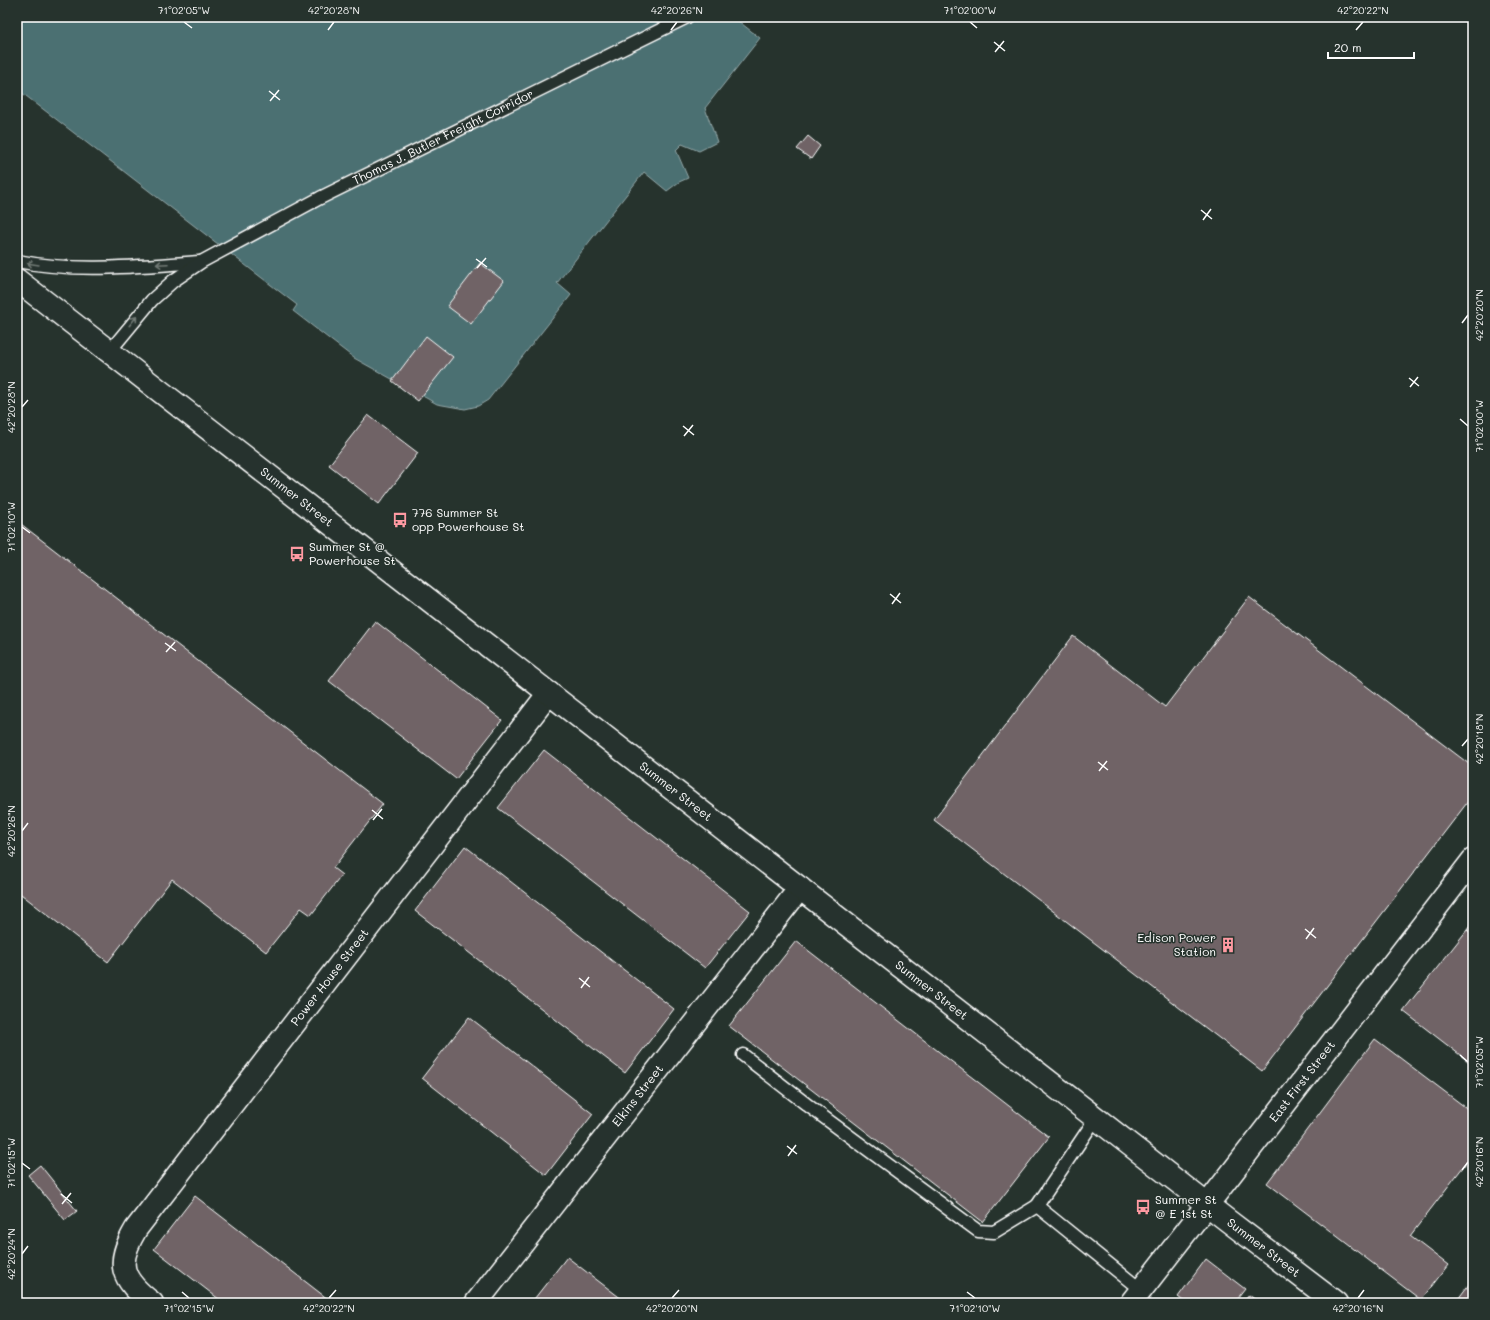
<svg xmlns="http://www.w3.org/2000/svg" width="1490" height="1320" font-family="Mali,sans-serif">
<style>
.water{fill:#4c6f72;stroke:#94a9aa}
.building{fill:#6f6366;stroke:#fff}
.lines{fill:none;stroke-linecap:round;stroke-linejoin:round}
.lane-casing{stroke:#fff;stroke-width:15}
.street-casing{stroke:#fff;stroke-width:25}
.secondary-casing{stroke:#fff;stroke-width:25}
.primary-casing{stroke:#fff;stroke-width:25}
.lane{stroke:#26332d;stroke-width:12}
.street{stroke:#26332d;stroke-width:22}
.secondary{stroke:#26332d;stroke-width:22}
.primary{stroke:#26332d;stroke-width:22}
.oneway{stroke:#727a76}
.ticks{fill:none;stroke:#fff;stroke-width:1.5}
.labels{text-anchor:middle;stroke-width:3;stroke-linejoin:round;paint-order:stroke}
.street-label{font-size:12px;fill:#fff;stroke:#26332d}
.poi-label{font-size:12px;fill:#fff;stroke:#26332d;text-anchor:start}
.neatline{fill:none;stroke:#fff;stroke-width:1.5}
.ticks-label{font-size:10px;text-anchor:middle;fill:#fff}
</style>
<rect width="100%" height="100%" fill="#26332d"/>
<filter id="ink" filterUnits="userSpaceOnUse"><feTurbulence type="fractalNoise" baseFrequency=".025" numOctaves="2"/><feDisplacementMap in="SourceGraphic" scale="8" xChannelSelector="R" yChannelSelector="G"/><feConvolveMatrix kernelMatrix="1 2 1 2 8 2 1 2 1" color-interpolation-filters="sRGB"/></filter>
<g filter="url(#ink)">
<!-- water -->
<path class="water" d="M 17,17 L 733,17 L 760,38 L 705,108 L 717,142 L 699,151 L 682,144 L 676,150 L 688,178 L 679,182 L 667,191 L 644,172 L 557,283 L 571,295 L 488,400 L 478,406 L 465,409 L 437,404 L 354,358 L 293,311 L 297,305 L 17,89 Z"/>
<!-- building -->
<path class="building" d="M 808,136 L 820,146 L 811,159 L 797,149 Z
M 480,263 L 504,281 L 471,324 L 447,306 Z
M 426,336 L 453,357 L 418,401 L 392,381 Z
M 368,415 L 418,453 L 379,504 L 329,465 Z
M 17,521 L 383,804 L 333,868 L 342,875 L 311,915 L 301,908 L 266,952 L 172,879 L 108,962 L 17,891 Z
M 1249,597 L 1473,767 L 1473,795 L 1262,1071 L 934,820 L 1073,636 L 1165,707 Z
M 375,621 L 502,720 L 456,779 L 329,681 Z
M 544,750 L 750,911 L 705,968 L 498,808 Z
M 465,846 L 674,1009 L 625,1073 L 415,911 Z
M 1473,921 L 1473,934 L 1467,930 Z
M 1467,930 L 1473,934 L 1473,1065 L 1403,1011 Z
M 796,941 L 1049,1137 L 983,1222 L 729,1026 Z
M 469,1017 L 593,1114 L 546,1175 L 422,1078 Z
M 1375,1039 L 1473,1113 L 1473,1154 L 1410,1236 L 1448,1265 L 1421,1300 L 1267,1183 Z
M 40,1165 L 77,1211 L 65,1220 L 28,1175 Z
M 195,1196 L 333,1303 L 224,1303 L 154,1249 Z
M 567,1257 L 627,1303 L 531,1303 Z
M 1206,1259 L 1245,1289 L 1234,1303 L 1186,1303 L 1178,1297 Z
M 1473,1279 L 1473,1303 L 1455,1303 Z
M 1249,1295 L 1260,1303 L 1243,1303 Z"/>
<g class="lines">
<defs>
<g id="lane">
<path d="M 17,261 C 77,273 139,266 200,262"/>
<path id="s1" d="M 109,352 L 152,300 L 173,281 L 201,262 L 320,198 L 687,17"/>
<path d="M 743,1055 L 810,1107 L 978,1231 L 994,1232 L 1037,1206"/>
<path d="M 1096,1118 L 1037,1206 L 1141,1290"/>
</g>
<g id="street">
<path id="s2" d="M 152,1303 C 121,1279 115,1264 136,1229 L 549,693"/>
<path id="s3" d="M 476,1303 L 800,888"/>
</g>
<path id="secondary" d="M 1131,1303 L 1207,1205"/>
<g id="primary">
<path id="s4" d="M 17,280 L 1227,1220 L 1336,1303"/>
<path id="s5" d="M 1207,1205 L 1473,860"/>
</g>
</defs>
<!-- lane casing -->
<use href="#lane" class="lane-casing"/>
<!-- street casing -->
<use href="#street" class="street-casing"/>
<!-- secondary casing -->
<use href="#secondary" class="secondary-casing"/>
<!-- primary casing -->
<use href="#primary" class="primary-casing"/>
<!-- lane -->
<use href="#lane" class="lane"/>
<!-- street -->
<use href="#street" class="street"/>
<!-- secondary -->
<use href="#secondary" class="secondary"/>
<!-- primary -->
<use href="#primary" class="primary"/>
</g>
<!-- one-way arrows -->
<defs><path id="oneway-shaft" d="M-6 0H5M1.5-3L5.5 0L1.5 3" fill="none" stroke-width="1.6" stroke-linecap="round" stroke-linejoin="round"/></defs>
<g class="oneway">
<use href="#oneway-shaft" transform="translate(33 264) rotate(-171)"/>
<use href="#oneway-shaft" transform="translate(162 264) rotate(177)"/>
<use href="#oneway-shaft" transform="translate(133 321) rotate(-51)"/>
</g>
</g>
<!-- ticks -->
<path class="ticks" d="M 184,22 L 192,28M 970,22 L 977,28M 328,30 L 334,22M 671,30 L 677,22M 1356,30 L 1363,22M 994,42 L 1005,51M 995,52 L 1004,41M 269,91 L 280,100M 270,101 L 279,90M 1201,210 L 1212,219M 1203,220 L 1211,209M 476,259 L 487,267M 477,268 L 486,258M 1462,323 L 1468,315M 1409,378 L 1419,386M 1410,387 L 1418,377M 22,407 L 28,400M 1460,419 L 1468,426M 683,426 L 694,435M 684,436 L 693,425M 22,527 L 30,533M 890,594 L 901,603M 892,604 L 900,593M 165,643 L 176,651M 166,652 L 175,642M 1462,746 L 1468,739M 1098,762 L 1108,770M 1099,771 L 1107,761M 372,810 L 383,819M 373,820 L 382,809M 22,831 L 28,823M 1305,929 L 1316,938M 1306,939 L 1314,928M 579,978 L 590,987M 581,988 L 589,977M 1460,1055 L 1468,1062M 787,1146 L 797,1154M 788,1156 L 796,1145M 22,1163 L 30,1169M 1462,1170 L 1468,1162M 61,1194 L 72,1203M 62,1204 L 71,1193M 22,1254 L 28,1246M 182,1292 L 189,1298M 967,1292 L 975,1298M 329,1298 L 336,1290M 672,1298 L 679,1290M 1358,1298 L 1364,1290"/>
<!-- icons -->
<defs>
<symbol id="bus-bare" viewBox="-9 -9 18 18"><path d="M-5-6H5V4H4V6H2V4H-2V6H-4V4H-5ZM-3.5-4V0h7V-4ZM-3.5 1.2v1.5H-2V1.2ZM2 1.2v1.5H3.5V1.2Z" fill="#ff9aa2" stroke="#26332d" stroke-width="2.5" paint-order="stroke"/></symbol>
<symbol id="building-bare" viewBox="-9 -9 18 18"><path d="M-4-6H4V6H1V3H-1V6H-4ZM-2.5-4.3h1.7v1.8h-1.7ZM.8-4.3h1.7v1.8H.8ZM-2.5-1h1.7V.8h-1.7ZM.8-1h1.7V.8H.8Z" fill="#ff9aa2" stroke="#26332d" stroke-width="2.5" paint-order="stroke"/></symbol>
</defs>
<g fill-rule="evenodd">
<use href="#bus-bare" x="389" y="509" width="22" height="22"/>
<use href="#bus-bare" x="286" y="543" width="22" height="22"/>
<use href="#building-bare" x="1217" y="934" width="22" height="22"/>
<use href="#bus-bare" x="1132" y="1196" width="22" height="22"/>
</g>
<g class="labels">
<!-- street labels -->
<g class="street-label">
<text dy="4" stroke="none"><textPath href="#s1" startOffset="402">Thomas J. Butler Freight Corridor</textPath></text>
<text dy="4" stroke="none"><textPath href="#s4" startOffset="354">Summer Street</textPath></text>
<text dy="4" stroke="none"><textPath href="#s4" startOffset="834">Summer Street</textPath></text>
<text dy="4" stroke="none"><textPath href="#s2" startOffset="405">Power House Street</textPath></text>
<text dy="4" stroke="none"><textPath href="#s4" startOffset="1158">Summer Street</textPath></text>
<text dy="4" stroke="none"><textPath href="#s5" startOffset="156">East First Street</textPath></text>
<text dy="4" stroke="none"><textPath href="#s3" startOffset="263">Elkins Street</textPath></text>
<text dy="4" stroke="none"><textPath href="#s4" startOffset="1578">Summer Street</textPath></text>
</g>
<!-- poi labels -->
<g class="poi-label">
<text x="412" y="517">776 Summer St<tspan x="412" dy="14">opp Powerhouse St</tspan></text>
<text x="309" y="551">Summer St @<tspan x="309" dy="14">Powerhouse St</tspan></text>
<text x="1216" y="942" text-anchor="end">Edison Power<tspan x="1216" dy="14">Station</tspan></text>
<text x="1155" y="1204">Summer St<tspan x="1155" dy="14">@ E 1st St</tspan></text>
</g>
</g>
<!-- margin -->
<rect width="1490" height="1320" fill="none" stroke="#26332d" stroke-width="44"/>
<!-- scale -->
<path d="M1328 52v6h86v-6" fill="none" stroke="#ffffff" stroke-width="2"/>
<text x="1334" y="52" font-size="12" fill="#ffffff" stroke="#26332d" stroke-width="3" paint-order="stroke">20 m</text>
<rect x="22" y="22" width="1446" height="1276" class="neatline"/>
<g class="ticks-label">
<text x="184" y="14">71°02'05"W</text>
<text x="334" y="14">42°20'28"N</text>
<text x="677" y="14">42°20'26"N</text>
<text x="970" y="14">71°02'00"W</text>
<text x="1363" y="14">42°20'22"N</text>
<text transform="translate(1479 315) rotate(-90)" y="4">42°20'20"N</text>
<text transform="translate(11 407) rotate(-90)" y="4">42°20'28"N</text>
<text transform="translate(1479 426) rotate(-90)" y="4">71°02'00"W</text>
<text transform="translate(11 527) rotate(-90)" y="4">71°02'10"W</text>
<text transform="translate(1479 739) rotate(-90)" y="4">42°20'18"N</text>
<text transform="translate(11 831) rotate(-90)" y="4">42°20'26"N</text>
<text transform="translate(1479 1062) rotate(-90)" y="4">71°02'05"W</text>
<text transform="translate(1479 1162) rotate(-90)" y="4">42°20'16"N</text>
<text transform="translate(11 1163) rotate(-90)" y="4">71°02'15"W</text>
<text transform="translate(11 1254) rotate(-90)" y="4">42°20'24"N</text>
<text x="189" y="1312">71°02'15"W</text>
<text x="329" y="1312">42°20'22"N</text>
<text x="672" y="1312">42°20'20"N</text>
<text x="975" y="1312">71°02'10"W</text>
<text x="1358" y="1312">42°20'16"N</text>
</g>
</svg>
